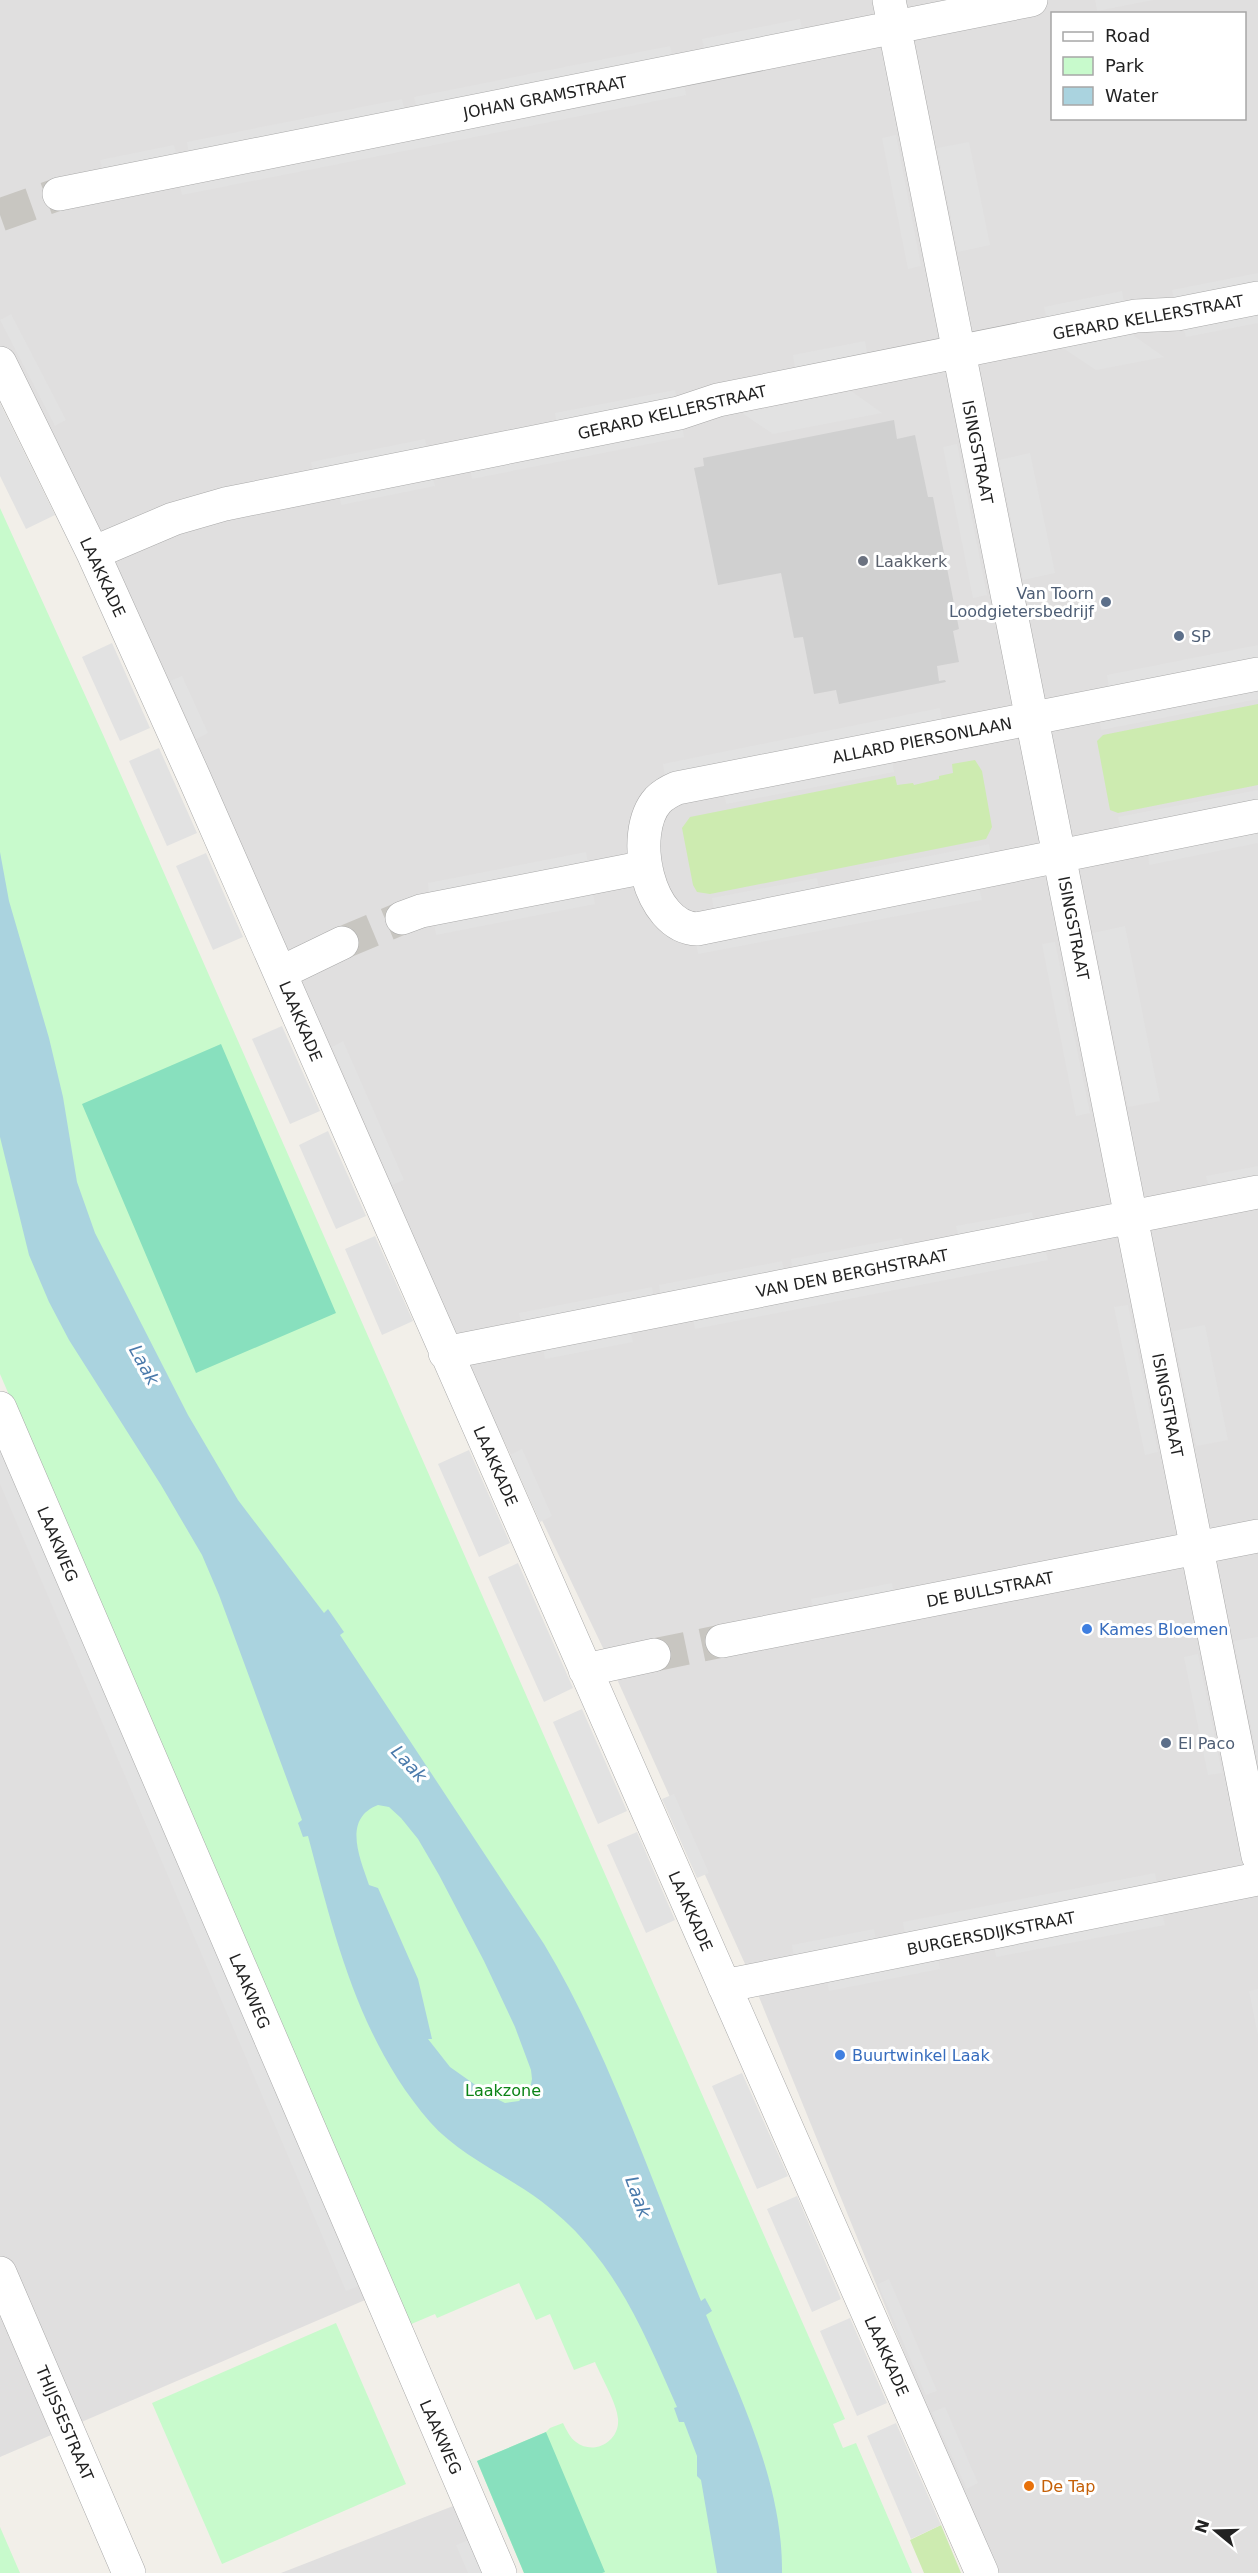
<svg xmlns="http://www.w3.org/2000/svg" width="1258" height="2573" font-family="'DejaVu Sans',sans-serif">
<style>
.residential{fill:#e0dfdf;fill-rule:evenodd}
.religious{fill:#d0d0d0}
.grass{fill:#cdebb0}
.park{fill:#c8facc}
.pitch{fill:#88e0be}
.parking{fill:#e2e2e2}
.water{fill:#aad3df;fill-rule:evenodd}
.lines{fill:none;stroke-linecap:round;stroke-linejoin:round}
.minor-tunnel{stroke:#c8c6c1;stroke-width:33;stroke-dasharray:33 16;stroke-linecap:butt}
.minor-casing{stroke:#a9a9a9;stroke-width:34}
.minor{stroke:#fff;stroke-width:33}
.worship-dot{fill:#6b7280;stroke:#fff;stroke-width:2}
.service-dot{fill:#5c6f8a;stroke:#fff;stroke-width:2}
.shop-dot{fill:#3f7fe0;stroke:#fff;stroke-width:2}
.food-dot{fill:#e8710a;stroke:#fff;stroke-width:2}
.labels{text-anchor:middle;stroke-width:6;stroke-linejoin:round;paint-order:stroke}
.street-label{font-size:16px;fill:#222;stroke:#fff}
.worship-label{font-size:16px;fill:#5b616d;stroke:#fff;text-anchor:start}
.service-label{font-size:16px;fill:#4e5e75;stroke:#fff;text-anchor:start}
.shop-label{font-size:16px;fill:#366cbe;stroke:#fff;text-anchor:start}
.park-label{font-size:16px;fill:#0c8416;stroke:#fff}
.food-label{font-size:16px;fill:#c56008;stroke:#fff;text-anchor:start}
.water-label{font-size:18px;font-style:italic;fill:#4a7aab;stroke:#fff}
</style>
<rect width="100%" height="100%" fill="#f2efe9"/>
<!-- residential -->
<path class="residential" d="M 0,0 L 1258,0 L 1258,2573 L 994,2573 L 750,1975 L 603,1648 L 450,1328 L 0,364 ZM 1052,14 L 1244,14 L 1244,118 L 1052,118 Z
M 0,1409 L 379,2294 L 0,2457 Z
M 466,2501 L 478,2573 L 281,2573 Z"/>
<!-- religious -->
<path class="religious" d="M 894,420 L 897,439 L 915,435 L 928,497 L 933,497 L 959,629 L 953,631 L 959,662 L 937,666 L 939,681 L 945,680 L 946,682 L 839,704 L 836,690 L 814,694 L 803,637 L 794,638 L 781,573 L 718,585 L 694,468 L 704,466 L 703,458 Z"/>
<!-- grass -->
<path class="grass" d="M 1258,704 L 1258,785 L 1118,813 L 1110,810 L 1097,741 L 1103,735 Z
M 975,760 L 982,771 L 992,827 L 986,839 L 710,894 L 697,892 L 693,885 L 682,828 L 690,817 L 895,776 L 897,785 L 913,783 L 914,785 L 939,779 L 939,776 L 953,773 L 952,764 Z
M 941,2525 L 961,2573 L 924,2573 L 910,2540 Z"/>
<!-- park -->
<path class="park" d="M 0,508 L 105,739 L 845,2419 L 833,2424 L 843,2448 L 856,2443 L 912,2573 L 524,2573 L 477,2461 L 546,2432 L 550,2428 L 563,2423 C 566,2429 570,2438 576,2442 C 594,2456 620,2441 618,2419 C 617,2403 601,2377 595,2362 L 574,2370 L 550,2314 L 536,2320 L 519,2283 L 437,2318 L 435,2314 L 409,2325 L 0,1374 Z
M 336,2323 L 406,2484 L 222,2564 L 152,2403 Z
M 0,2527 L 20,2573 L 0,2573 Z"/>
<!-- pitch -->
<path class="pitch" d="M 221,1044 L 336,1313 L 196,1373 L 82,1104 Z
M 546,2432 L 605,2572 L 602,2573 L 524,2573 L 477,2461 Z"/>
<!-- parking -->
<path class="parking" d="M 1095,0 L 1153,0 L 1097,11 Z
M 800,19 L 803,33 L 705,52 L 702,39 Z
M 670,46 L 673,58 L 417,109 L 414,97 Z
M 684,82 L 686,95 L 182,195 L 179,181 Z
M 402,99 L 405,112 L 189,154 L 187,142 Z
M 896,135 L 921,266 L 908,269 L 882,138 Z
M 969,142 L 990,245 L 958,252 L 937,148 Z
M 174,145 L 177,157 L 103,172 L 100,160 Z
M 1258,273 L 1258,285 L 1175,302 L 1172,290 Z
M 1122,291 L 1124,303 L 1047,319 L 1044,307 Z
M 1258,310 L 1258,323 L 1186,337 L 1183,325 Z
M 11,314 L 66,420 L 55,426 L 0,320 Z
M 1130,333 L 1164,357 L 1096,370 L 1060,346 Z
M 865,341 L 867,353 L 795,368 L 793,355 Z
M 675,390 L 677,402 L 557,425 L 555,413 Z
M 851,391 L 882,413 L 773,434 L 742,413 Z
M 0,403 L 55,515 L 26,529 L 0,476 Z
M 682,425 L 684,437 L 472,479 L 470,467 Z
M 425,439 L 428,452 L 314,474 L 311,462 Z
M 957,444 L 987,595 L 973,598 L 943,447 Z
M 1030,453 L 1055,573 L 1023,580 L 999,460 Z
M 432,475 L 435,486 L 341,505 L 339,494 Z
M 112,643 L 150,728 L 120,741 L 82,657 Z
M 1258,645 L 1258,658 L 1109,687 L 1107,675 Z
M 182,676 L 208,733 L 196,739 L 170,681 Z
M 1258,687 L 1258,699 L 1101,730 L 1099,718 Z
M 940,708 L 942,721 L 665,776 L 663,764 Z
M 159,748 L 197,833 L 167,846 L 129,761 Z
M 892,759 L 894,772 L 726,804 L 724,793 Z
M 1258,790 L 1258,802 L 1121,829 L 1118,817 Z
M 1258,830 L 1258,843 L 1149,865 L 1148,852 Z
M 989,844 L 991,856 L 861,881 L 859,870 Z
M 586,852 L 588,864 L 429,893 L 428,883 Z
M 206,853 L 243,937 L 213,950 L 176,866 Z
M 817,878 L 819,890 L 714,910 L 712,898 Z
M 979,888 L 982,900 L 698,954 L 696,943 Z
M 593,893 L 595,904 L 436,935 L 434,924 Z
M 1125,926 L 1160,1101 L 1128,1107 L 1093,933 Z
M 1055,942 L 1090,1113 L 1076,1116 L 1042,944 Z
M 282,1026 L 320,1111 L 290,1124 L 252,1039 Z
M 343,1041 L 404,1180 L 392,1185 L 332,1047 Z
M 328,1131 L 366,1216 L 336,1229 L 299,1145 Z
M 1258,1166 L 1258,1179 L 1209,1189 L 1206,1176 Z
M 1032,1212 L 1034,1224 L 959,1239 L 956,1226 Z
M 375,1236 L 413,1321 L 382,1335 L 345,1249 Z
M 902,1238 L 905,1251 L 793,1272 L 791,1259 Z
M 1045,1248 L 1048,1260 L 695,1329 L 693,1317 Z
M 782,1261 L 785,1274 L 661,1298 L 659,1285 Z
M 652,1287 L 654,1299 L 522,1326 L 519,1313 Z
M 1128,1305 L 1158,1452 L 1145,1455 L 1114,1307 Z
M 1205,1325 L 1228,1440 L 1196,1446 L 1173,1331 Z
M 630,1330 L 633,1342 L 545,1359 L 543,1347 Z
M 522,1449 L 552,1516 L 540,1522 L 510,1455 Z
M 0,1450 L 359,2286 L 346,2291 L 0,1484 Z
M 469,1450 L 510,1543 L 479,1557 L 438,1464 Z
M 518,1563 L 573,1688 L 544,1702 L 488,1577 Z
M 892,1583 L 894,1595 L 814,1611 L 811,1599 Z
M 1258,1637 L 1258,1762 L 1234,1641 Z
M 1198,1654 L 1222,1773 L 1208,1775 L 1184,1657 Z
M 582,1709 L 627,1811 L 598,1824 L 553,1722 Z
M 674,1794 L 709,1873 L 697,1878 L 662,1799 Z
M 637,1832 L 675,1920 L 646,1933 L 607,1845 Z
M 1155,1873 L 1157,1885 L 905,1935 L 903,1922 Z
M 1162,1913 L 1165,1925 L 996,1957 L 994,1946 Z
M 874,1929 L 876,1941 L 794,1958 L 792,1945 Z
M 938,1957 L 940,1969 L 829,1991 L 827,1979 Z
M 1258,1989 L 1258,2036 L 1249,1991 Z
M 742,2073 L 788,2176 L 757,2189 L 712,2086 Z
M 797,2196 L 841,2299 L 812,2312 L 767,2209 Z
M 889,2279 L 937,2391 L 926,2395 L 878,2284 Z
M 850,2318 L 887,2403 L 857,2416 L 820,2331 Z
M 945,2407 L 978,2483 L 967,2489 L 932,2412 Z
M 896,2423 L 941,2525 L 911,2539 L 867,2436 Z
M 469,2540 L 483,2573 L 468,2573 L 456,2545 Z"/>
<!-- water -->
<path class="water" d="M 0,852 L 9,901 L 49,1038 L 63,1097 L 77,1182 L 95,1233 L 188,1415 L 238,1500 L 324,1613 L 328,1609 L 344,1632 L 340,1635 L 544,1944 C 609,2052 652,2183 701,2301 L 705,2298 L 712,2311 L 706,2315 C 740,2397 783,2483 782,2573 L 717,2573 L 701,2480 L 697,2476 L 697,2456 L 684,2422 L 679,2422 L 674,2408 L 677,2407 C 642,2328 613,2255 541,2201 C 505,2174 460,2156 430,2122 C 359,2040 335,1938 308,1836 L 303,1837 L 298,1823 L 302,1820 L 219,1595 L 202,1555 L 161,1485 L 69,1340 L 49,1302 L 29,1255 L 0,1137 ZM 378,1805 L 389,1807 L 401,1818 L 418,1839 L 439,1875 L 484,1961 L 515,2027 L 531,2070 L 532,2079 L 530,2089 L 519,2101 L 505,2103 L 491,2096 L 450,2067 L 428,2039 L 432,2039 L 418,1979 L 378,1888 L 369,1885 C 360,1858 342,1819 378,1805 Z"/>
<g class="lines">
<!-- minor-tunnel -->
<path class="minor-tunnel" d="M 0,215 L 59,194
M 342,943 L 402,918
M 654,1655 L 722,1641"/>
<defs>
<path id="minor" d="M 889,0 L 1258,1856
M 59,194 L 1031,0
M 0,363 L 93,553 L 193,775 L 982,2573
M 93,553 L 173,519 L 225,504 L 679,413 L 718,400 L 1136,316 L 1177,314 L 1258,298
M 1258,674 L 677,788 C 670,791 663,795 658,800 C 628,833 648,927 697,929 L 1258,816
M 402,918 L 421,911 L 646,867
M 280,973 L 342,943
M 445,1353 L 1258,1192
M 0,1408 L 500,2573
M 722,1641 L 1258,1536
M 585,1670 L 654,1655
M 724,1986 L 1258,1879
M 0,2273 L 129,2573"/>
</defs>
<!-- minor casing -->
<use href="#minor" class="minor-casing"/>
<!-- minor -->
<use href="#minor" class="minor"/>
</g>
<!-- markers -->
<circle class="worship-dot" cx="863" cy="561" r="6"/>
<g class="service-dot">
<circle cx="1106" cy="602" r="6"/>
<circle cx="1179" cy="636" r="6"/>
<circle cx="1166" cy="1743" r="6"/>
</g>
<g class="shop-dot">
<circle cx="1087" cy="1629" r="6"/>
<circle cx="840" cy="2055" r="6"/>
</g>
<circle class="food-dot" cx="1029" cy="2486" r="6"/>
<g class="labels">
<!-- street labels -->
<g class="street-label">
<text transform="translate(545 97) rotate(-11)" y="6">JOHAN GRAMSTRAAT</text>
<text transform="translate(1148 317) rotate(-10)" y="6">GERARD KELLERSTRAAT</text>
<text transform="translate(672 412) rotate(-13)" y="6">GERARD KELLERSTRAAT</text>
<text transform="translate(978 452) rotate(79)" y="6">ISINGSTRAAT</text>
<text transform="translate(103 577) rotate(65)" y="6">LAAKKADE</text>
<text transform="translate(922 740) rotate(-11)" y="6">ALLARD PIERSONLAAN</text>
<text transform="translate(1074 928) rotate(79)" y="6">ISINGSTRAAT</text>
<text transform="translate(301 1021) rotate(67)" y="6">LAAKKADE</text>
<text transform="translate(852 1273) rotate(-11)" y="6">VAN DEN BERGHSTRAAT</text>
<text transform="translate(1168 1405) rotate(79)" y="6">ISINGSTRAAT</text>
<text transform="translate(496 1466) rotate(66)" y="6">LAAKKADE</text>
<text transform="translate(58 1544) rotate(67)" y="6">LAAKWEG</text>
<text transform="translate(990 1589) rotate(-11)" y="6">DE BULLSTRAAT</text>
<text transform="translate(691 1911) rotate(66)" y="6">LAAKKADE</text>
<text transform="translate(991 1933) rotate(-11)" y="6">BURGERSDIJKSTRAAT</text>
<text transform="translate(250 1991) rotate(67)" y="6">LAAKWEG</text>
<text transform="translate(887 2356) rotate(66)" y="6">LAAKKADE</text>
<text transform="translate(65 2423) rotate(67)" y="6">THIJSSESTRAAT</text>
<text transform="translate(441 2437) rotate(66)" y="6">LAAKWEG</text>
</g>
<!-- worship labels -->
<g class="worship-label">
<text x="875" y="567">Laakkerk</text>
</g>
<!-- service labels -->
<g class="service-label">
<text x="1094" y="599" text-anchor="end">Van Toorn<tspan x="1094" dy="18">Loodgietersbedrijf</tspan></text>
<text x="1191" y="642">SP</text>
<text x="1178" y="1749">El Paco</text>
</g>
<!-- shop labels -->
<g class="shop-label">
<text x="1099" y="1635">Kames Bloemen</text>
<text x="852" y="2061">Buurtwinkel Laak</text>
</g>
<!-- park labels -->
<g class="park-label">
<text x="503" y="2096">Laakzone</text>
</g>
<!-- food labels -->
<g class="food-label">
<text x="1041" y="2492">De Tap</text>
</g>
<!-- water labels -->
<g class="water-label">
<text transform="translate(144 1365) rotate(61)" y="6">Laak</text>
<text transform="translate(409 1764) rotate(47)" y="6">Laak</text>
<text transform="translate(638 2197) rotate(70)" y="6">Laak</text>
</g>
</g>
<!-- legend -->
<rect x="1051" y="12" width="195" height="108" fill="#ffffff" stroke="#a7a7a7" stroke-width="1.5"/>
<rect x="1063" y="32" width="30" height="9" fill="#ffffff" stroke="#a7a7a7" stroke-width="1.5"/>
<text x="1105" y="42" font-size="18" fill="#222222">Road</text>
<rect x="1063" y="57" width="30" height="18" fill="#c8facc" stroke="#a7a7a7" stroke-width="1.5"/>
<text x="1105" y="72" font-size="18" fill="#222222">Park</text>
<rect x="1063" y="87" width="30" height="18" fill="#aad3df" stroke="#a7a7a7" stroke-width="1.5"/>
<text x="1105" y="102" font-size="18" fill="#222222">Water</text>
<!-- north arrow -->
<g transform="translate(1216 2531) rotate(289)" stroke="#ffffff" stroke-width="4.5" paint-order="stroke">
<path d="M0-4.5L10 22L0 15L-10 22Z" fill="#222222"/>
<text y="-9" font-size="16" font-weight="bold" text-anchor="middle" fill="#222222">N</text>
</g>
</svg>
